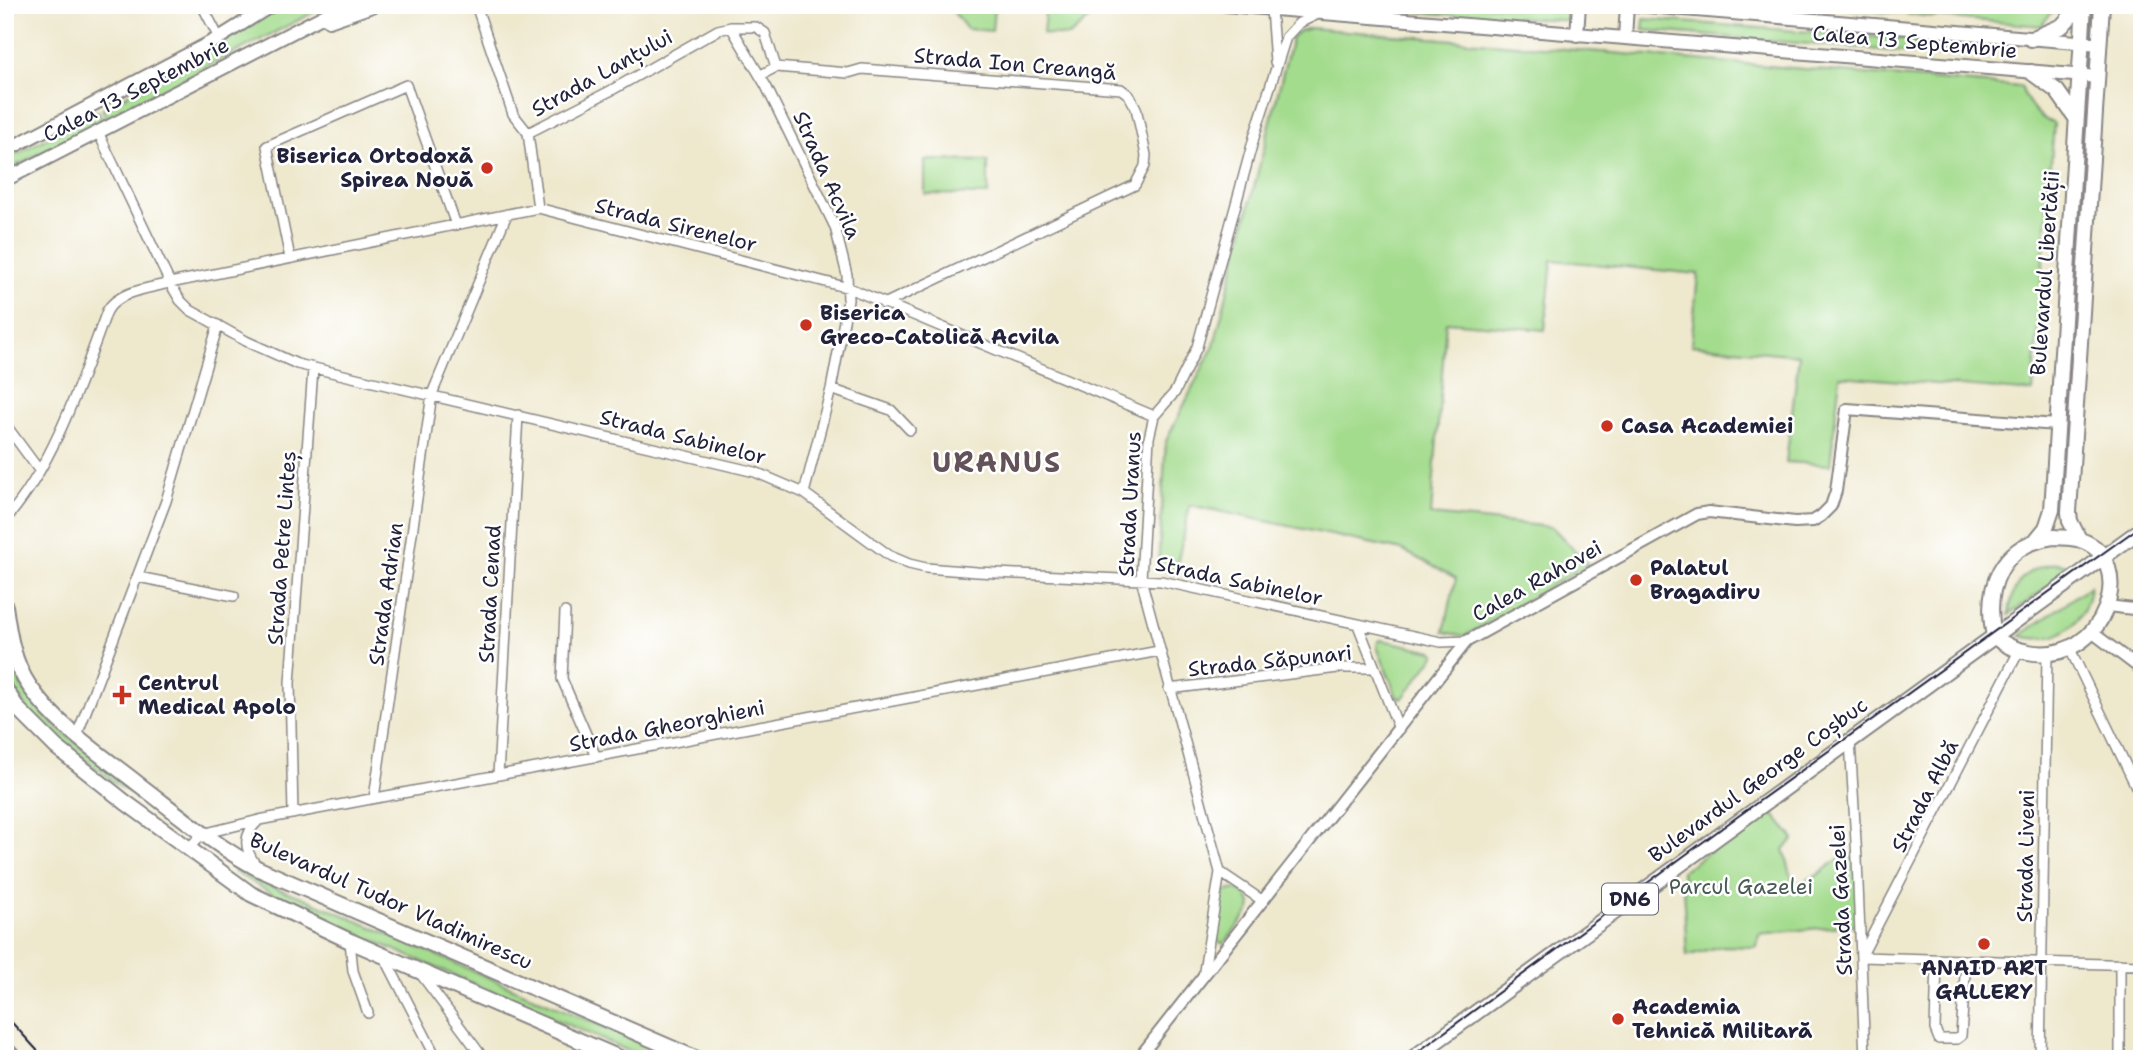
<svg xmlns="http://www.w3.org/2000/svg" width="2147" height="1064" font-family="'Shantell Sans',sans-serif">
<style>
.green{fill:#a4dc8e;stroke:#637f64;stroke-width:2}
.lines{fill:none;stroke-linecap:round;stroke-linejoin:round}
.minor-casing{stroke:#888584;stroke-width:12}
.tertiary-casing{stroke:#888584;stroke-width:14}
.secondary-casing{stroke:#888584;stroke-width:16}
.primary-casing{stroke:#888584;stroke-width:18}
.minor{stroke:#fff;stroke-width:9}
.tertiary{stroke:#fff;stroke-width:10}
.secondary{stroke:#fff;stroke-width:12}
.primary{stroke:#fff;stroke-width:14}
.tram{stroke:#22223b;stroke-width:2}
.poi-dot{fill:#c8321e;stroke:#fff;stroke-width:2.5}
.labels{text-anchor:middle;stroke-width:5;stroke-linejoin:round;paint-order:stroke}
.shield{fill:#fff;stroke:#646476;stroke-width:2}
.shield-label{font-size:19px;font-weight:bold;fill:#22223b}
.street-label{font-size:21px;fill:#22223b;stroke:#fff}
.poi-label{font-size:21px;font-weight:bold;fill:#22223b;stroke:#fff;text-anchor:start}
.park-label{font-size:21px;fill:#495a54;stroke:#fff}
.district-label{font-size:28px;font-weight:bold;letter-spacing:2px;fill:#635359;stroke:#fff}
</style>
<rect width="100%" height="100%" fill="#fff"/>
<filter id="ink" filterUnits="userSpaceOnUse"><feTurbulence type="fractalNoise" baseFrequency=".0143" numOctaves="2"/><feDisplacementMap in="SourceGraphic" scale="14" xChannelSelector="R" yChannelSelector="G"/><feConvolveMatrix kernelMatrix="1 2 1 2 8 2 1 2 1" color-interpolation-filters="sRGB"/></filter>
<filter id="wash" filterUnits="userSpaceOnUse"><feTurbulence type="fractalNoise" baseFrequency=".00686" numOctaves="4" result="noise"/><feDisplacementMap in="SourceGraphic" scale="28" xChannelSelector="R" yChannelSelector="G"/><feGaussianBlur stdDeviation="1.57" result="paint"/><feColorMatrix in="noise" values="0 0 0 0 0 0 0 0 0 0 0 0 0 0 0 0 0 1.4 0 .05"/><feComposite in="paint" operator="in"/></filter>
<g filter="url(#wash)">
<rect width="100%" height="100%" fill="#eee8cd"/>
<!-- green -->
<path class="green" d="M 286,5 L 328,5 L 107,118 L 102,109 Z
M 948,5 L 994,8 L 992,31 L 967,29 Z
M 1502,5 L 1574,10 L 1573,21 L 1517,17 L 1509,19 L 1336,6 Z
M 1802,5 L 2062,5 L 2062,8 L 2051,13 L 2041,26 Z
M 1045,12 L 1093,16 L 1069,36 L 1043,34 Z
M 1644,19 L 1915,40 L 1915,43 L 1927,44 L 1927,47 L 1950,52 L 1950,56 L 1643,30 Z
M 1311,28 L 2021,87 C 2028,104 2037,117 2054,124 L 2033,392 L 1840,376 L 1830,465 L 1786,462 L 1799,355 L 1691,345 L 1698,274 L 1552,260 L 1545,330 L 1446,322 L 1431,515 L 1552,527 L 1588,564 L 1465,636 L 1444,632 L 1456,578 L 1402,550 L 1190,505 L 1175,574 L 1158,568 L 1166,441 L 1214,345 L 1292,37 L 1299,31 Z
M 98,111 L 103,120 L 5,172 L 5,160 Z
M 925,160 L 988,161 L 988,195 L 925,194 Z
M 2056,563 L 2076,566 L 2009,615 C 2012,582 2024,569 2056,563 Z
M 2090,586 C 2086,624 2058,646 2020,636 Z
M 1382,640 L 1433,651 L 1436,654 L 1402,699 L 1397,697 L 1377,647 L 1378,641 Z
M 5,650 C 15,681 32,704 55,726 L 188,831 L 119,786 L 50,732 L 29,711 L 11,684 L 5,669 Z
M 1769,809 L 1794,839 L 1784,849 L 1794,885 L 1816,876 L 1841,857 L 1857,859 L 1860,924 L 1759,934 L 1757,947 L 1721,946 L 1687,956 L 1682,871 Z
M 235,867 L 265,884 L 302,897 L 678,1059 L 647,1059 L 298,908 L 234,872 Z
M 1235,889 L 1246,894 L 1251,904 L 1250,910 L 1224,944 L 1213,939 L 1219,897 L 1223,892 Z"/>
</g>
<g filter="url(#ink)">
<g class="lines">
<defs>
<path id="minor" d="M 202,5 L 219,38
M 476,5 L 513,114 L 528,133 L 538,208
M 731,27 L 766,86 L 835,227 L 847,275 L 848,300 L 831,389 L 804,493
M 1275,62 L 1271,9 L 1277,7
M 761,75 L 776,67 L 848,73 L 862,69 L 1121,89 L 1129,95 L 1136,108 L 1146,155 L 1145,166 L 1135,185 L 884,304
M 98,132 L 170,283 L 180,300 L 190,310 L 246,341 L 297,364 L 755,472 L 804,493 L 890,556 L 909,564 L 926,568 L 977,572 L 1161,581 L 1441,642 L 1467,641
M 528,133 L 610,91 L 718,30 L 731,27 L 756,27 L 765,33 L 776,67
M 290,258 L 267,146 L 406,85 L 456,225
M 831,389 L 891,410 L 910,430
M 5,424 L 39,470
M 5,520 C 53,467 82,378 107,311 C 118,291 150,288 170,283 L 538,208 L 849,288 L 1154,416
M 138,577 L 234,596
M 565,612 L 562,679 L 596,757
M 1358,625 L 1399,729
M 2070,649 L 2142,799
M 2019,651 L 1861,957 L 2142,965
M 1169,689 L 1338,668 L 1375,668
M 77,735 L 166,501 L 218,325
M 1850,740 L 1857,859 L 1865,1059
M 498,775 L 518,415
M 374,798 L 432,394 L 507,214
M 293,814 L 290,683 L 313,369
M 188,849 L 202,834 L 259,820 L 1159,651
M 255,864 C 244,848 243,835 258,821
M 1220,872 L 1263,901
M 350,941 L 353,971 L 368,1013
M 385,958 L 437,1059
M 1937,960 L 1935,1029 L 1939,1039 L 1957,1039 L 1961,1036 L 1966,960
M 420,973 L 484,1059
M 1203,977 L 1220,872 L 1141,579 L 1149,438 L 1154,416 L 1175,392 L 1197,347 L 1255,134 L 1286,37 L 1299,23 L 1316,15
M 2120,1055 L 2120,964
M 2040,1059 L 2047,655"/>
<path id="tertiary" d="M 2107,606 L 2142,610
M 2093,633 L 2142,670
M 1138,1059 L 1467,641 L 1697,514 L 1709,512 L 1795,522 L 1813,521 L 1821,516 L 1831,506 L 1836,491 L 1847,409 L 2057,425"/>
<path id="secondary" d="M 1226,5 L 2098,77
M 1636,5 L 2100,44
M 329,21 L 375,5
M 1577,35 L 1579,5
M 1625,38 L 1627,5
M 5,151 L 219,38 L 272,5
M 5,180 L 345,5
M 5,1047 L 16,1059"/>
<path id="primary" d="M 2031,39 L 2062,26 L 2081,5
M 2031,72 L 2057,91 L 2076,118
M 2053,537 C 2062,538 2072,537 2080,540 C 2139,558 2107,667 2028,652 C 2015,650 2004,645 1994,636 C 1984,587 2000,545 2053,537 Z
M 2037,539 L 2046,528 L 2052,510 L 2084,5
M 2079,539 L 2070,521 L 2069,512 L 2102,5
M 5,606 C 9,634 13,663 30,687 C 57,726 100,754 137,783 C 177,813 215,846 259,869 L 697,1059
M 5,689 L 18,709 L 56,747 L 125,802 L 251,894 L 350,941 L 622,1059
M 1412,1059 L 2142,529"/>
</defs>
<!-- minor casing -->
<use href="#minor" class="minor-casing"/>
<!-- tertiary casing -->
<use href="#tertiary" class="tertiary-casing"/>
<!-- secondary casing -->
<use href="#secondary" class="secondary-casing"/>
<!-- primary casing -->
<use href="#primary" class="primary-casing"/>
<!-- minor -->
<use href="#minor" class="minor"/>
<!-- tertiary -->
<use href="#tertiary" class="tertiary"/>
<!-- secondary -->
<use href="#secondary" class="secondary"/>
<!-- primary -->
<use href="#primary" class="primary"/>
<!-- tram -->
<path class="tram" d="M 5,1015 L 45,1059
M 1408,1059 L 1737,817 L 2142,525"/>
</g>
</g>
<!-- markers -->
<g class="poi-dot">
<circle cx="487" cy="168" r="7"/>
<circle cx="806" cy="325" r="7"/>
<circle cx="1607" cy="426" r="7"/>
<circle cx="1636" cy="580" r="7"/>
<path d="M118.5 684.5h7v7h7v7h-7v7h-7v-7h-7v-7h7z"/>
<circle cx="1984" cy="944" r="7"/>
<circle cx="1618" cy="1019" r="7"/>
</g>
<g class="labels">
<!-- shield labels -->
<rect class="shield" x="1602" y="883.5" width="56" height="31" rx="5"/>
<g class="shield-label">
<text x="1630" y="906">DN6</text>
</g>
<!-- street labels -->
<g class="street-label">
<text transform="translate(1915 42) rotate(5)" y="7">Calea 13 Septembrie</text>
<text transform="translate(1015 64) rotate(5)" y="7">Strada Ion Creangă</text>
<text transform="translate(602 73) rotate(-29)" y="7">Strada Lanțului</text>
<text transform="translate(136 90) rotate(-27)" y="7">Calea 13 Septembrie</text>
<text transform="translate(827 175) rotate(66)" y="7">Strada Acvila</text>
<text transform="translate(676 225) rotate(14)" y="7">Strada Sirenelor</text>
<text transform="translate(2045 273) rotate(-86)" y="7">Bulevardul Libertății</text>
<text transform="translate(683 437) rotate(14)" y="7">Strada Sabinelor</text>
<text transform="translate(1130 504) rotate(-87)" y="7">Strada Uranus</text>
<text transform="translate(282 548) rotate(-86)" y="7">Strada Petre Linteș</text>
<text transform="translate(1239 581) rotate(12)" y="7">Strada Sabinelor</text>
<text transform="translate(1537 581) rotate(-29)" y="7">Calea Rahovei</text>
<text transform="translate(386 594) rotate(-82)" y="7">Strada Adrian</text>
<text transform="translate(490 594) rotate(-87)" y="7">Strada Cenad</text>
<text transform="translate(1270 661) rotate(-6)" y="7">Strada Săpunari</text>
<text transform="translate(667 726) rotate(-11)" y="7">Strada Gheorghieni</text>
<text transform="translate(1758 780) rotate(-36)" y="7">Bulevardul George Coșbuc</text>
<text transform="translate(1925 796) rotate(-63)" y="7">Strada Albă</text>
<text transform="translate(2026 856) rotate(-89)" y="7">Strada Liveni</text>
<text transform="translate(1841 900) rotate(-93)" y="7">Strada Gazelei</text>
<text transform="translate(391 901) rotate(24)" y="7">Bulevardul Tudor Vladimirescu</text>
</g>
<!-- poi labels -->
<g class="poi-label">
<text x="473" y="163" text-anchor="end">Biserica Ortodoxă<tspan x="473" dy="24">Spirea Nouă</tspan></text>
<text x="820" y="320">Biserica<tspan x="820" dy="24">Greco-Catolică Acvila</tspan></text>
<text x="1621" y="433">Casa Academiei</text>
<text x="1650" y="575">Palatul<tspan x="1650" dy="24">Bragadiru</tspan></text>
<text x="138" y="690">Centrul<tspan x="138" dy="24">Medical Apolo</tspan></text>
<text x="1984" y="975" text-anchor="middle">ANAID ART<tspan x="1984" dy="24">GALLERY</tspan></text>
<text x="1632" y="1014">Academia<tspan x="1632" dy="24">Tehnică Militară</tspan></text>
</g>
<!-- park labels -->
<g class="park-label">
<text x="1741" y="894">Parcul Gazelei</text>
</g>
<!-- district labels -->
<g class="district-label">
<text x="997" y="472">URANUS</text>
</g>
</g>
<!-- margin -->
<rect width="2147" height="1064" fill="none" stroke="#fff" stroke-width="28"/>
</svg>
